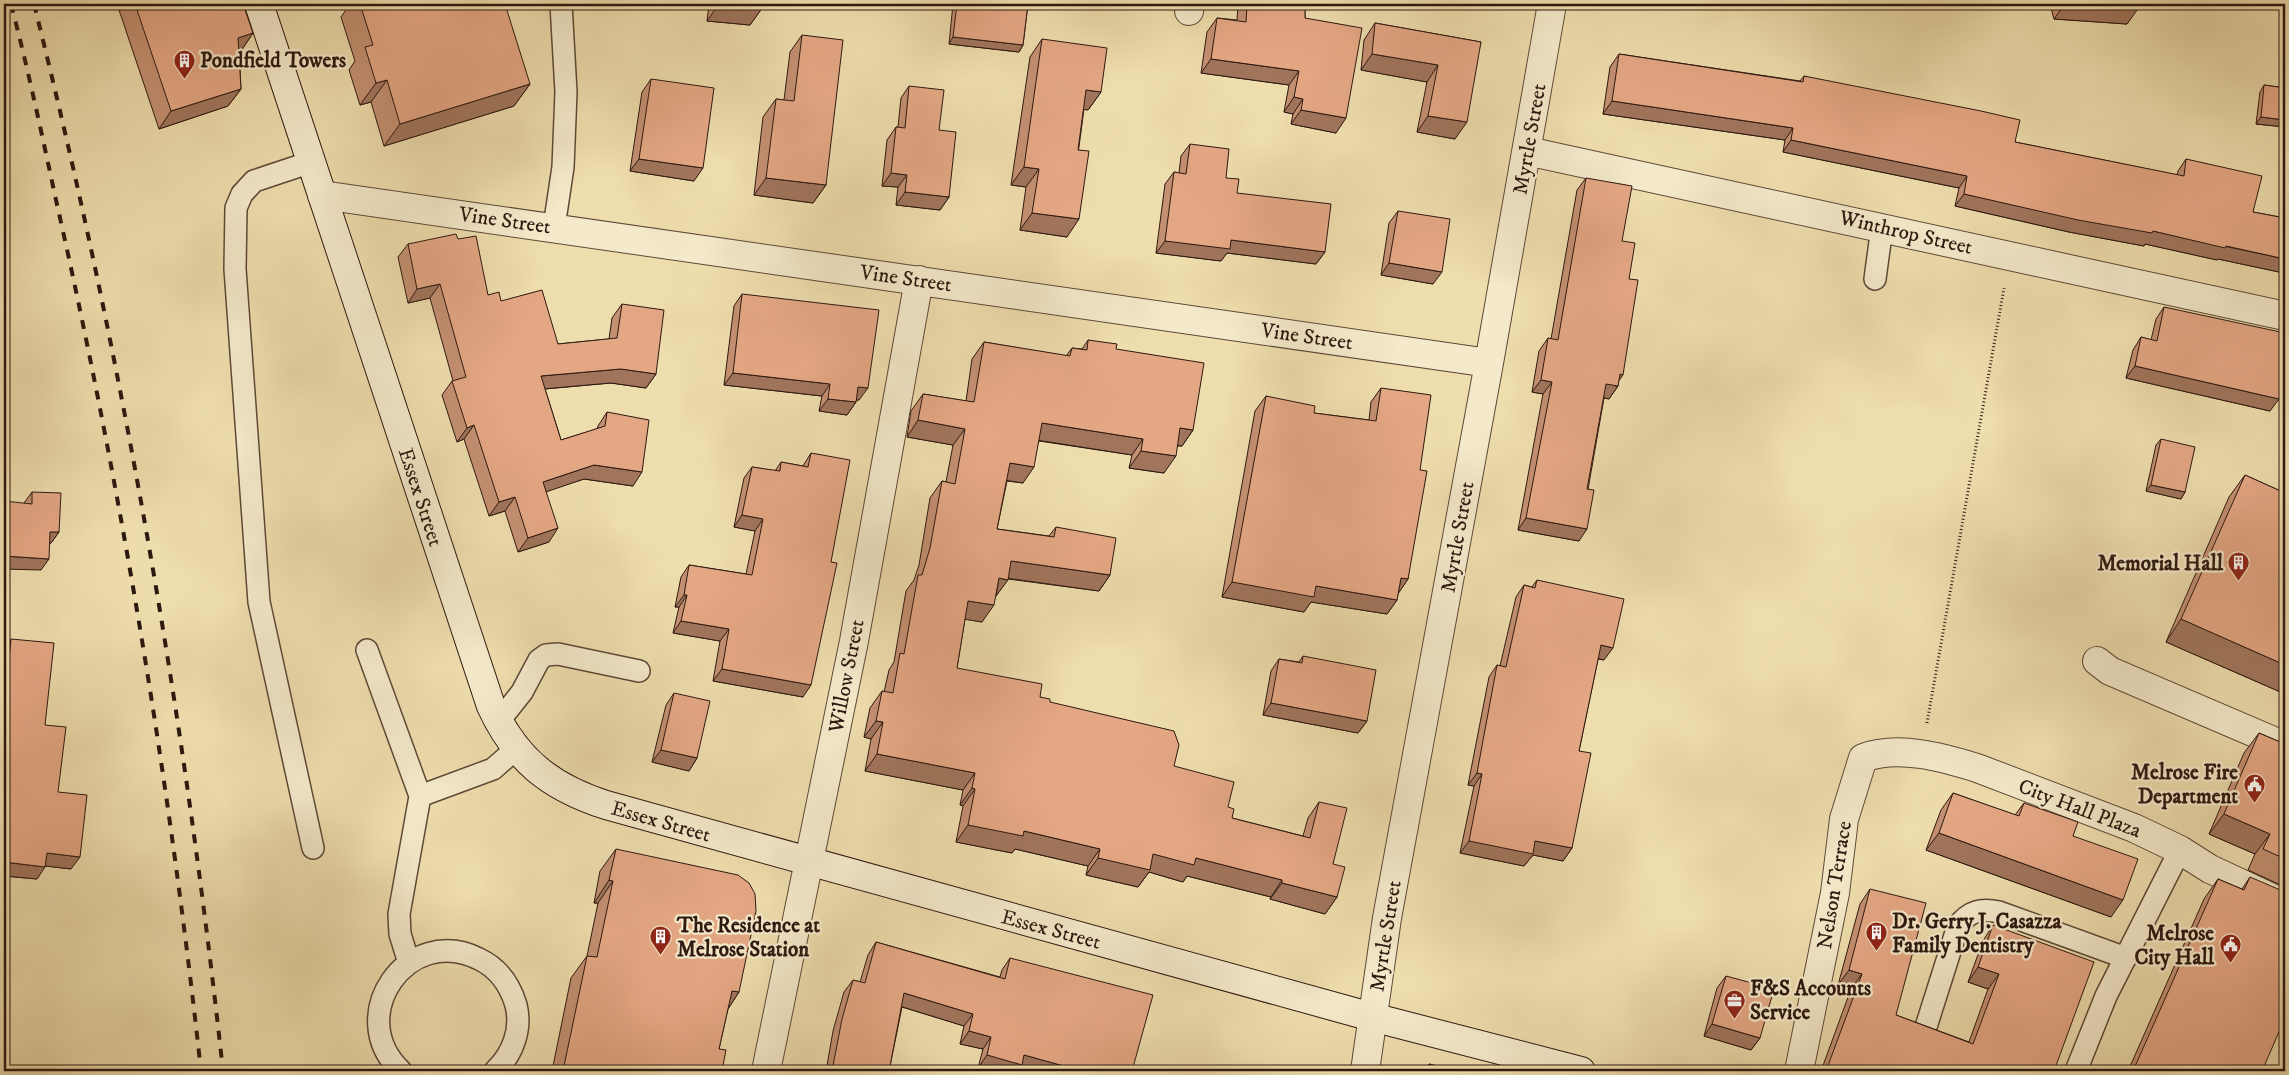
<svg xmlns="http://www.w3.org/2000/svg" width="2289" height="1075" font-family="'IM FELL DW Pica',serif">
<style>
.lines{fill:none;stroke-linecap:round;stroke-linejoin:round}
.lane-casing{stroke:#5d4937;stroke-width:24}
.street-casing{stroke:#5d4937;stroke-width:30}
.secondary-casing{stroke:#2d1810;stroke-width:30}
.path{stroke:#2d1810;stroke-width:3;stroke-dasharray:1 2.5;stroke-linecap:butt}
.lane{stroke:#f4e9ca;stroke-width:21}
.street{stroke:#f4e9ca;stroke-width:28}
.secondary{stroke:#f4e9ca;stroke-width:28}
.rail{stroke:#2d1810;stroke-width:4;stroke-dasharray:9 9;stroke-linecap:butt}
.wall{fill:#c49072;stroke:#2d1810}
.shaded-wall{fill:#a0755c;stroke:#2d1810}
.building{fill:#e4a784;stroke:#2d1810}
.labels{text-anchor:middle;stroke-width:4.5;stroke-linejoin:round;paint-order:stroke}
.poi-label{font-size:21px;font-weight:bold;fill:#2d1810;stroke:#f4e9ca;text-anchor:start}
.street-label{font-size:21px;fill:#2d1810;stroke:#f4e9ca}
</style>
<rect width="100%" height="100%" fill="#eeddad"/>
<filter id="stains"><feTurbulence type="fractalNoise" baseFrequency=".004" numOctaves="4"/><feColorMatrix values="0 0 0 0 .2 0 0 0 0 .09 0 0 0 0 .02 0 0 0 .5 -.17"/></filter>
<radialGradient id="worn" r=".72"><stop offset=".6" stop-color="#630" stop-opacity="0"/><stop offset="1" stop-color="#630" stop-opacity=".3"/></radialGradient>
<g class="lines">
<defs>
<path id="lane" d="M 311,162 L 254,181 L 242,194 L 236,208 L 235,269 L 259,602 L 313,848
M 554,227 L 563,167 L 566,92 L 561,4
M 1875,279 L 1882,227
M 367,650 L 420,796
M 499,721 L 522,692 L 539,660 L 546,655 L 558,654 L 639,671
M 409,963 L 400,934 L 399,914 L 420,796 L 493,769 L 517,748
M 1925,1030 L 1958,926 C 1969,911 1981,908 1999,912 L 2126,958
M 401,1071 C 343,1016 408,923 479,959 C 498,968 510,985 516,1005 C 522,1029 513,1054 495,1071
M 2076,1071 L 2106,996 L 2180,850"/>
<path id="street" d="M 1189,11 L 1190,4
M 1527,151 L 2285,316
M 322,195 L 1489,363
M 2097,661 L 2110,671 L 2285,746
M 766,1071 L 854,641 L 919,280
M 1365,1071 L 1387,918 L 1489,363 L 1552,4
M 1799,1071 L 1835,893 L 1844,819 L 1863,758 C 1898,745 1942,757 1977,768 L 2134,828 L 2180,850 L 2210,869 L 2285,904"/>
<path id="secondary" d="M 259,4 L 491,706 C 516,760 550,787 606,805 L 1372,1017 L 1581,1071"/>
</defs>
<!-- lane casing -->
<use href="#lane" class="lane-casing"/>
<!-- street casing -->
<use href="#street" class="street-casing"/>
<!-- secondary casing -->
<use href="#secondary" class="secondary-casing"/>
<!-- path -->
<path class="path" d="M 1927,723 L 2004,288"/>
<!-- lane -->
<use href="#lane" class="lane"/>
<!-- street -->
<use href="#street" class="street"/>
<!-- secondary -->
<use href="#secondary" class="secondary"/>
<!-- rail -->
<path class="rail" d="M 11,4 C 28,69 42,135 56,200 C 121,488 169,778 201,1071
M 34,4 C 122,355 184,712 223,1071"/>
</g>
<!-- wall -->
<path class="wall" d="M 117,4 L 243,4 L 253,33 L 241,51 L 239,51 L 241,89 L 228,106 L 159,129 Z
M 350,4 L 360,4 L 530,84 L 514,106 L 384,146 L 371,102 L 360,105 L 349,70 L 355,61 L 341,17 Z
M 709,4 L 765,4 L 750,25 L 707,21 Z
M 953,4 L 1028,4 L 1023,45 L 1019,52 L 949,44 Z
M 1238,4 L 1305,4 L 1305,18 L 1336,133 L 1291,124 L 1293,114 L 1284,112 L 1289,85 L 1201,73 L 1207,32 L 1217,18 L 1237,20 Z
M 2050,4 L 2140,4 L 2127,24 L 2054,19 Z
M 1375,23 L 1481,42 L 1455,139 L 1417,132 L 1427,82 L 1361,70 L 1364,40 Z
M 802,35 L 826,185 L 813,203 L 754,195 L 763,117 L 776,99 L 784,100 L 790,52 Z
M 1042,39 L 1101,92 L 1088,110 L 1084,109 L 1067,237 L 1020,230 L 1026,187 L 1011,185 L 1030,57 Z
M 1619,54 L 1800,81 L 1804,76 L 2015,142 L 2177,175 L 2178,171 L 2186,159 L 2253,212 L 2285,218 L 2285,263 L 2279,272 L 2218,259 L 2217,260 L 2145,244 L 2144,246 L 2069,232 L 1955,206 L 1959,188 L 1783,152 L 1785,140 L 1603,114 L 1610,67 Z
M 651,79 L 694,181 L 630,171 L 642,92 Z
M 2264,85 L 2285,88 L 2285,127 L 2256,124 L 2260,92 Z
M 909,86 L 939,130 L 949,197 L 940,210 L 896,205 L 898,187 L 882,186 L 887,140 L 896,127 L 898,127 L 901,98 Z
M 1190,144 L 1226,178 L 1237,193 L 1325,252 L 1316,264 L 1227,253 L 1221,261 L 1156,253 L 1165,184 L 1174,172 L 1179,173 L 1181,156 Z
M 1586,178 L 1622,241 L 1629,279 L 1618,386 L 1609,399 L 1604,398 L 1579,541 L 1518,530 L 1543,394 L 1532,392 L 1539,351 L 1548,338 L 1551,339 L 1577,190 Z
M 1398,211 L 1433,284 L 1381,275 L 1389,223 Z
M 458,239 L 488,295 L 501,301 L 558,344 L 609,339 L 612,318 L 622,304 L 656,374 L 646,388 L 611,383 L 545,389 L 561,440 L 597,429 L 598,426 L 607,412 L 633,486 L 584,479 L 546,491 L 549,542 L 518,552 L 505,511 L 489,516 L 464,439 L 457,442 L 442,395 L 452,381 L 453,381 L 430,298 L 408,303 L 398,257 L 408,244 Z
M 742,294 L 859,400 L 856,400 L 856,402 L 847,415 L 819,411 L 822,396 L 724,385 L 734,306 Z
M 2164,307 L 2270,411 L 2126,378 L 2133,350 L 2141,337 L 2151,340 L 2156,319 Z
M 1088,340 L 1116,349 L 1193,430 L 1182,446 L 1177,446 L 1164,473 L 1129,468 L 1132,455 L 1039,441 L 1023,483 L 1007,481 L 997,529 L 1049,536 L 1056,527 L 1110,575 L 1099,591 L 1008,579 L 996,596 L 982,622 L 965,619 L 957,668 L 1040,697 L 1174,766 L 1228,807 L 1232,818 L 1303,836 L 1308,818 L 1319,802 L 1333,864 L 1337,897 L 1325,914 L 1270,899 L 1271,897 L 1187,876 L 1183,882 L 1149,872 L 1138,887 L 1086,875 L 1088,866 L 1015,849 L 1012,853 L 956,842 L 963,806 L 960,805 L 963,790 L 865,771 L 871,739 L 864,737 L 870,708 L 882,691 L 884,692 L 889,670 L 894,662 L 906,591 L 914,580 L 919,565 L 930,498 L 942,481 L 946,482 L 953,445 L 907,437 L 911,411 L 923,394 L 966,401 L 972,359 L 984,342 L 1066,356 L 1072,348 L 1082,349 Z
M 1381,388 L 1420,470 L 1408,579 L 1398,593 L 1397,600 L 1387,614 L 1311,602 L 1304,612 L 1222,597 L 1255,411 L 1266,396 L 1314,413 L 1369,420 L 1371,402 Z
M 2161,439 L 2185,492 L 2181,499 L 2146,491 L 2156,445 Z
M 811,453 L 803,697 L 713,681 L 720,641 L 673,633 L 679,607 L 675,607 L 681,577 L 689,565 L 746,574 L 755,531 L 734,527 L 744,478 L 752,467 L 775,471 L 781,462 L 803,466 Z
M 2245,475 L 2285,493 L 2285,694 L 2166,642 L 2229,497 Z
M 32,492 L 59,532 L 51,543 L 50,543 L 41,570 L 24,503 Z
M 1537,580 L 1604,660 L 1598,659 L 1579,751 L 1572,848 L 1563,861 L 1533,855 L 1524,866 L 1460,853 L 1474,786 L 1468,785 L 1489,677 L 1497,665 L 1500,666 L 1516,597 L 1524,585 L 1532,587 Z
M 11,639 L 45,725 L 71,869 L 45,866 L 37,879 L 4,876 L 4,649 Z
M 1303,656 L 1367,721 L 1358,733 L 1263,715 L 1271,671 L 1279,659 L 1299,662 Z
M 674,693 L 697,758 L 689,771 L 652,762 L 666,705 Z
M 2259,733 L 2285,744 L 2285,887 L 2248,870 L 2255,854 L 2209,834 L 2244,753 Z
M 1953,793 L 2015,815 L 2024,803 L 2073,836 L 2111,917 L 1926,850 L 1941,810 Z
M 616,849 L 739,992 L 728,1009 L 719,1049 L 722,1071 L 552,1071 L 571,978 L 587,956 L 598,903 L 594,903 L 600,871 Z
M 2250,877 L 2262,1071 L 2128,1071 L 2204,899 L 2218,879 L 2242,889 Z
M 1870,889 L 1896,1015 L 1969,1042 L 1988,989 L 1968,982 L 1983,941 L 1993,925 L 2054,1071 L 1821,1071 L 1851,989 L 1838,985 L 1860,904 Z
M 876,942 L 1000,977 L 1002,970 L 1010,958 L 1019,1069 L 1017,1071 L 992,1071 L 978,1068 L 983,1049 L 960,1044 L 964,1026 L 902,1007 L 889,1071 L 826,1071 L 833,1031 L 844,992 L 853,980 L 860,982 L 868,955 Z
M 1726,976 L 1760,1038 L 1751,1050 L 1704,1036 L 1717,988 Z
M 1429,1064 L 1456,1071 L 1423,1071 Z"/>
<!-- shaded-wall -->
<path class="shaded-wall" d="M 719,4 L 765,4 L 750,25 L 707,21 Z
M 2065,4 L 2105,4 L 2140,6 L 2127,24 L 2054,19 Z
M 253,33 L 241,51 L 225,55 L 238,38 Z
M 953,37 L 1023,45 L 1019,52 L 949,44 Z
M 1372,54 L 1438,65 L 1427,82 L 1361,70 Z
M 1211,59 L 1299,71 L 1289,85 L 1201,73 Z
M 387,80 L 371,102 L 360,105 L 376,83 Z
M 530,84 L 514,106 L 384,146 L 400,124 Z
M 241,89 L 228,106 L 159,129 L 171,111 Z
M 1086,90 L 1101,92 L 1088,110 L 1074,108 Z
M 1294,97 L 1303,99 L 1293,114 L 1284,112 Z
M 1612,101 L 1793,128 L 1785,140 L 1603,114 Z
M 1301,110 L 1346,118 L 1336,133 L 1291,124 Z
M 1428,116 L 1467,122 L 1455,139 L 1417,132 Z
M 2261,117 L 2285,120 L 2285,127 L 2256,124 Z
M 1791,140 L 1967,176 L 1959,188 L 1783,152 Z
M 639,159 L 703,168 L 694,181 L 630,171 Z
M 1024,167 L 1039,169 L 1026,187 L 1011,185 Z
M 891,173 L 907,175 L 898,187 L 882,186 Z
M 766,178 L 826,185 L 813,203 L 754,195 Z
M 905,192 L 949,197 L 940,210 L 896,205 Z
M 1964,194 L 2153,231 L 2285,259 L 2285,263 L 2279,272 L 2218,259 L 2217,260 L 2145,244 L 2144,246 L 2069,232 L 1955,206 Z
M 1032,213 L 1079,219 L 1067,237 L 1020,230 Z
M 1231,240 L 1325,252 L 1316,264 L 1227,253 L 1221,261 L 1156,253 L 1165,241 Z
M 1389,263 L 1442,272 L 1433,284 L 1381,275 Z
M 440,284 L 430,298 L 408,303 L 417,289 Z
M 2135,366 L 2279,399 L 2270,411 L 2126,378 Z
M 621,369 L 656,374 L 646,388 L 611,383 L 531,390 L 541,376 Z
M 733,373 L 830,384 L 822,396 L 724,385 Z
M 1620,374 L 1623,375 L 1615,386 L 1618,386 L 1609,399 L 1597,396 L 1606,384 Z
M 1541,380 L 1552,382 L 1543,394 L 1532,392 Z
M 858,387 L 868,388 L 859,400 L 849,399 Z
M 828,399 L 856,402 L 847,415 L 819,411 Z
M 918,420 L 965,429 L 953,445 L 907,437 Z
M 1042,423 L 1143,439 L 1132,455 L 1030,439 Z
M 474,425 L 464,439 L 457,442 L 467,428 Z
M 1180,428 L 1193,430 L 1182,446 L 1169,445 Z
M 1141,451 L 1176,456 L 1164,473 L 1129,468 Z
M 1010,463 L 1034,467 L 1023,483 L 998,479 Z
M 594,465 L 642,472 L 633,486 L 584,479 L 534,496 L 543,482 Z
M 2151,485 L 2185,492 L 2181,499 L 2146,491 Z
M 515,497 L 505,511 L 489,516 L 499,502 Z
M 742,515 L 763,519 L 755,531 L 734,527 Z
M 1526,518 L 1587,529 L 1579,541 L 1518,530 Z
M 558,528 L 549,542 L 518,552 L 528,538 Z
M 50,532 L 59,532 L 51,543 L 42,543 Z
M 4,556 L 49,559 L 41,570 L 4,569 Z
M 1011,561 L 1110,575 L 1099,591 L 999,577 Z
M 999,578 L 1008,580 L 996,596 Z
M 1401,578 L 1408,579 L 1398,594 Z
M 1232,582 L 1316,586 L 1397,600 L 1387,614 L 1311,602 L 1304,612 L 1222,597 Z
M 684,595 L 687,595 L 679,607 L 675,607 Z
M 968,601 L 994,605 L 982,622 L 957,618 Z
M 2181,619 L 2285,665 L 2285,694 L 2166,642 Z
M 681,621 L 729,629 L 720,641 L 673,633 Z
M 1601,645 L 1613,648 L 1604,660 L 1592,657 Z
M 722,669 L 811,685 L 803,697 L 713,681 Z
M 5,700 L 8,700 L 4,706 L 4,701 Z
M 1271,703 L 1367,721 L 1358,733 L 1263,715 Z
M 876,721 L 883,722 L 871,739 L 864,737 Z
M 661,750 L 697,758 L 689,771 L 652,762 Z
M 877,754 L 975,773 L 963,790 L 865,771 Z
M 1477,773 L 1482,774 L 1474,786 L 1468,785 Z
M 972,788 L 975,789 L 963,806 L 960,805 Z
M 2224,814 L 2270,834 L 2255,854 L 2209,834 Z
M 968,825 L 1024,831 L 1100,849 L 1088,866 L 1015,849 L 1012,853 L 956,842 Z
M 1939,833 L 2123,900 L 2111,917 L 1926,850 Z
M 1469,841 L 1535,841 L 1572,848 L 1563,861 L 1533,855 L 1524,866 L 1460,853 Z
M 47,853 L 80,857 L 71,869 L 38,865 Z
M 1153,854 L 1196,858 L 1282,880 L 1271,897 L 1187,876 L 1183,882 L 1149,872 L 1138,887 L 1086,875 L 1098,858 Z
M 4,862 L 45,867 L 37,879 L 4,876 Z
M 609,880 L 613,881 L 598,903 L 594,903 Z
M 1282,883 L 1337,897 L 1325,914 L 1270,899 Z
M 1978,967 L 1999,974 L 1988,989 L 1968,982 Z
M 1849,970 L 1862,974 L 1851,989 L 1838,985 Z
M 732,991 L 739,992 L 724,1015 Z
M 904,993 L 973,1014 L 964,1026 L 896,1005 Z
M 1712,1024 L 1760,1038 L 1751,1050 L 1704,1036 Z
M 969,1031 L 991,1037 L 983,1049 L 960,1044 Z
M 987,1055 L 1024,1055 L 1082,1071 L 1029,1071 L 1019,1069 L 1017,1071 L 992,1071 L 978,1068 Z"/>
<!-- building -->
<path class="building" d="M 135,4 L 243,4 L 253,33 L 238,38 L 241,89 L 171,111 Z
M 360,4 L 505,4 L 530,84 L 400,124 L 387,80 L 376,83 L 365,47 L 373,45 Z
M 957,4 L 1028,4 L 1023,45 L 953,37 Z
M 1247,4 L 1305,4 L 1305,18 L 1362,28 L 1346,118 L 1301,110 L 1303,99 L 1294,97 L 1299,71 L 1211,59 L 1217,18 L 1246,22 Z
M 2105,4 L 2140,4 L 2140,6 Z
M 1375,23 L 1481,42 L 1467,122 L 1428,116 L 1438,65 L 1372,54 Z
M 802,35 L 843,40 L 826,185 L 766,178 L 776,99 L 794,101 Z
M 1042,39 L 1107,48 L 1101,92 L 1086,90 L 1078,150 L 1089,151 L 1079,219 L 1032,213 L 1039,169 L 1024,167 Z
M 1619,54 L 1803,82 L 1804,76 L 1981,111 L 2020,120 L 2015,142 L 2184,176 L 2186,159 L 2262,176 L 2253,212 L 2285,218 L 2285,259 L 2226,246 L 2225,248 L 2153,231 L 2152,233 L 2078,220 L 1964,194 L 1967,176 L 1791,140 L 1793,128 L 1612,101 Z
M 651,79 L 714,88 L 703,168 L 639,159 Z
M 2264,85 L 2285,88 L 2285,120 L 2261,117 Z
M 909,86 L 944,90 L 939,130 L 956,132 L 949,197 L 905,192 L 907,175 L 891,173 L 896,127 L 905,128 Z
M 1190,144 L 1229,149 L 1226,178 L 1239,179 L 1237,193 L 1331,204 L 1325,252 L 1231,240 L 1230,249 L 1165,241 L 1174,172 L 1186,174 Z
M 1586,178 L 1632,186 L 1622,241 L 1635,243 L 1629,279 L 1638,280 L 1623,375 L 1620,374 L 1618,386 L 1606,384 L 1587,489 L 1594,490 L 1587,529 L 1526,518 L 1552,382 L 1541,380 L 1548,338 L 1558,340 Z
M 1398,211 L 1450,219 L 1442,272 L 1389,263 Z
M 456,234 L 458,239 L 476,236 L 488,295 L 499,292 L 501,301 L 542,290 L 558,344 L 617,338 L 622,304 L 664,310 L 656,374 L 621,369 L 541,376 L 561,440 L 605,426 L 607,412 L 649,420 L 642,472 L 594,465 L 543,482 L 558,528 L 528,538 L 515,497 L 499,502 L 474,425 L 467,428 L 452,381 L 466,377 L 440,284 L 417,289 L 408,244 Z
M 742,294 L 879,310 L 868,388 L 858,387 L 856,402 L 828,399 L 830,384 L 733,373 Z
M 2164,307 L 2285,333 L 2285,366 L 2279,399 L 2135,366 L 2141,337 L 2157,341 Z
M 1088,340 L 1117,344 L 1116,349 L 1204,363 L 1193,430 L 1180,428 L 1176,456 L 1141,451 L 1143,439 L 1042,423 L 1034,467 L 1010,463 L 997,529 L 1054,537 L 1056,527 L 1116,538 L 1110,575 L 1011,561 L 1008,580 L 999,578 L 994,605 L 968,601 L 957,668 L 1042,684 L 1040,697 L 1050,699 L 1050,702 L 1174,731 L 1179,745 L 1174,766 L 1234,782 L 1228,807 L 1234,809 L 1232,818 L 1310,838 L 1319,802 L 1347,808 L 1333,864 L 1345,867 L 1337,897 L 1282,883 L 1282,880 L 1196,858 L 1194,865 L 1153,854 L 1150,870 L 1098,858 L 1100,849 L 1024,831 L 1023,836 L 968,825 L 975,789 L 972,788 L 975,773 L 877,754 L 883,722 L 876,721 L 882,691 L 893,693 L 900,653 L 904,654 L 918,575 L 922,575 L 930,548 L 942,481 L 955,484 L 965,429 L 918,420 L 923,394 L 974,402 L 984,342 L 1070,356 L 1072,348 L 1087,350 Z
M 1381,388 L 1431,395 L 1420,470 L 1427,471 L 1408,579 L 1401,578 L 1397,600 L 1316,586 L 1314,597 L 1232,582 L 1266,396 L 1315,406 L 1314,413 L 1376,421 Z
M 2161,439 L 2195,447 L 2185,492 L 2151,485 Z
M 811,453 L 850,460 L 831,562 L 837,563 L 811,685 L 722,669 L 729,629 L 681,621 L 687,595 L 684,595 L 689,565 L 752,575 L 763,519 L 742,515 L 752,467 L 780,471 L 781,462 L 808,467 Z
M 2245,475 L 2285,493 L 2285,665 L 2181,619 Z
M 32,492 L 61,493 L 59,532 L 50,532 L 49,559 L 4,556 L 4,501 L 32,504 Z
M 1537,580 L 1624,599 L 1613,648 L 1601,645 L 1579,751 L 1591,753 L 1572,848 L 1535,841 L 1533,854 L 1469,841 L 1482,774 L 1477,773 L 1497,665 L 1506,667 L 1524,585 L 1535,588 Z
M 11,639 L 54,643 L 45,725 L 66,727 L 58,792 L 87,795 L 80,857 L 47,853 L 45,867 L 4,862 L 4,739 L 8,700 L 5,700 Z
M 1303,656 L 1376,670 L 1367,721 L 1271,703 L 1279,659 L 1302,663 Z
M 674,693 L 710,701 L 697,758 L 661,750 Z
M 2259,733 L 2285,744 L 2285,859 L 2263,849 L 2270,834 L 2224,814 Z
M 1953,793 L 2019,816 L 2024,803 L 2078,822 L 2073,836 L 2138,859 L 2123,900 L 1939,833 Z
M 616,849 L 738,875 L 749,883 L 755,894 L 756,911 L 739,992 L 732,991 L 719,1049 L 726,1050 L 722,1071 L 563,1071 L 587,956 L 597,957 L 613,881 L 609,880 Z
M 2250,877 L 2285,892 L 2285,1018 L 2262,1071 L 2133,1071 L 2218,879 L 2244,890 Z
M 1870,889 L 1926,903 L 1896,1015 L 1973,1044 L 1999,974 L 1978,967 L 1993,925 L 2094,962 L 2054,1071 L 1826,1071 L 1862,974 L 1849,970 Z
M 876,942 L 1005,979 L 1010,958 L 1153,995 L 1132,1071 L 1082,1071 L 1024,1055 L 1022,1065 L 987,1055 L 991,1037 L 969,1031 L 973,1014 L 904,993 L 889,1071 L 832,1071 L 842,1019 L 853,980 L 865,983 Z
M 1726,976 L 1774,989 L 1760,1038 L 1712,1024 Z
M 1429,1064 L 1456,1071 L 1428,1071 Z"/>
<!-- icons -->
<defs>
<symbol id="building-pin" viewBox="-11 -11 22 30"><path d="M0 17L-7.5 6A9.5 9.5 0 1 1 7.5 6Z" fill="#8f2418" stroke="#f4e9ca"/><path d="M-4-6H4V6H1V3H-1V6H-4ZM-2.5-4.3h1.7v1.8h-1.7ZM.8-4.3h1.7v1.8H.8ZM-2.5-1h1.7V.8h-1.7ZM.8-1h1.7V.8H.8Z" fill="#fff"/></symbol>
<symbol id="civic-pin" viewBox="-11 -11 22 30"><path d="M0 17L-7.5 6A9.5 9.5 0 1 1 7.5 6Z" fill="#8f2418" stroke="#f4e9ca"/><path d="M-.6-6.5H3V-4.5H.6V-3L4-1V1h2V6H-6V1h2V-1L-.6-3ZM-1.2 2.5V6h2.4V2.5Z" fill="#fff"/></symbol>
<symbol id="office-pin" viewBox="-11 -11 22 30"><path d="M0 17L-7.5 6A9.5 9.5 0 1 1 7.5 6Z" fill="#8f2418" stroke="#f4e9ca"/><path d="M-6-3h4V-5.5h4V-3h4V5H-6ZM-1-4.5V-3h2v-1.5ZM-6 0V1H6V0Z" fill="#fff"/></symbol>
</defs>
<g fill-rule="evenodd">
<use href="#building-pin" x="172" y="48" width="25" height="34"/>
<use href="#building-pin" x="2226" y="550" width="25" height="34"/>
<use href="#civic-pin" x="2242" y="772" width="25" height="34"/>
<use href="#building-pin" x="1864" y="920" width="25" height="34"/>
<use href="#building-pin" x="648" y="924" width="25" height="34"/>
<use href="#civic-pin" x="2218" y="932" width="25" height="34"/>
<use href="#office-pin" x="1722" y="988" width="25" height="34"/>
</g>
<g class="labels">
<!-- poi labels -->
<g class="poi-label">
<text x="200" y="67">Pondfield Towers</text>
<text x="2223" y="570" text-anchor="end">Memorial Hall</text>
<text x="2238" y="779" text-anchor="end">Melrose Fire<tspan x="2238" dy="24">Department</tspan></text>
<text x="1892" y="928">Dr. Gerry J. Casazza<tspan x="1892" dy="24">Family Dentistry</tspan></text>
<text x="677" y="932">The Residence at<tspan x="677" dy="24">Melrose Station</tspan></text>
<text x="2214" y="940" text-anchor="end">Melrose<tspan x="2214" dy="24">City Hall</tspan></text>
<text x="1750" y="995">F&amp;S Accounts<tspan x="1750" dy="24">Service</tspan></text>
</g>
<!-- street labels -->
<g class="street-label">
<text transform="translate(1529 139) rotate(-80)" y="7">Myrtle Street</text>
<text transform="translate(505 220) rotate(8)" y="7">Vine Street</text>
<text transform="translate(1906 232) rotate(13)" y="7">Winthrop Street</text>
<text transform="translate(906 278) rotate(8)" y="7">Vine Street</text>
<text transform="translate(1307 336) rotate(8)" y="7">Vine Street</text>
<text transform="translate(421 497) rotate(72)" y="7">Essex Street</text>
<text transform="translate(1457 537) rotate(-80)" y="7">Myrtle Street</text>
<text transform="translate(846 676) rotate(-79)" y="7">Willow Street</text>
<text transform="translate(2080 808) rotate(21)" y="7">City Hall Plaza</text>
<text transform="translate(661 821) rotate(16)" y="7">Essex Street</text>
<text transform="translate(1834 885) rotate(-81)" y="7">Nelson Terrace</text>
<text transform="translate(1051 929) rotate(15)" y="7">Essex Street</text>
<text transform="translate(1385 936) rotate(-81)" y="7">Myrtle Street</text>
</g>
</g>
<!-- margin -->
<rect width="2289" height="1075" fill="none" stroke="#eeddad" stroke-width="20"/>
<rect x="5" y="5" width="2279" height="1065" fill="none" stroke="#2d1810" stroke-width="2.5"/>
<rect x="10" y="10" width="2269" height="1055" fill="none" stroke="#2d1810"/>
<rect width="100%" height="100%" filter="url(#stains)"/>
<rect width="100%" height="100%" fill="url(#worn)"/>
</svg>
